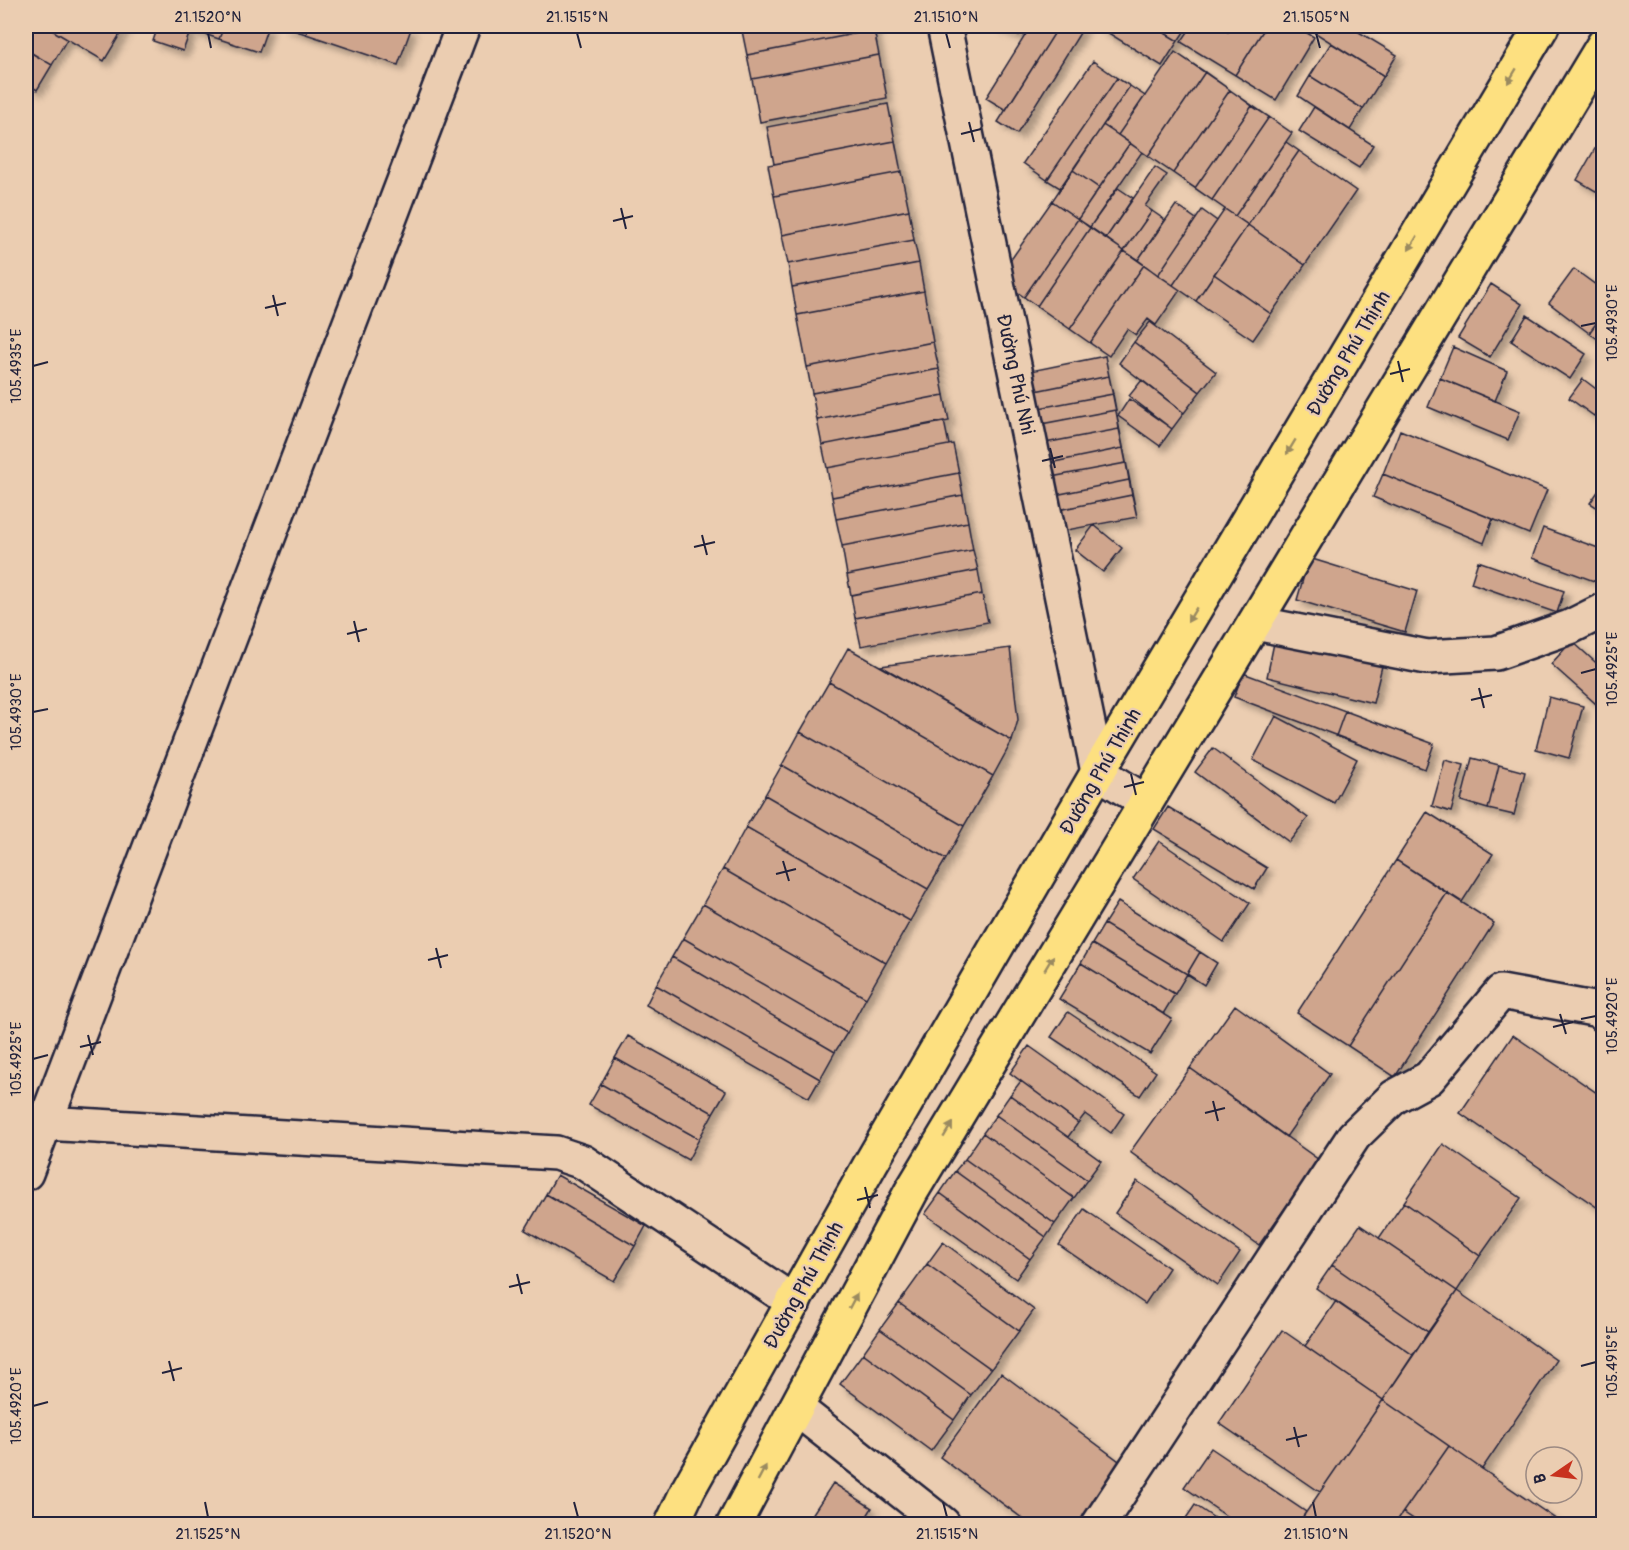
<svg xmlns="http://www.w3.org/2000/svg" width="1629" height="1550" font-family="Pangolin,sans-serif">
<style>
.building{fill:#cfa58d;stroke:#22223b;stroke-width:1.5;filter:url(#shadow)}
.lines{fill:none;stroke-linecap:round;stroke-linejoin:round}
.street-casing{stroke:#22223b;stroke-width:38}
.secondary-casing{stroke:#22223b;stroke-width:38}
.highway-casing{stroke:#22223b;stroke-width:38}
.street{stroke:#ebcdb1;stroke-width:33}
.secondary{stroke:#ebcdb1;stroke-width:33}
.highway{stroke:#fde080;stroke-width:33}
.oneway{fill:#9a8a61}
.ticks{fill:none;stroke:#22223b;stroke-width:2}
.labels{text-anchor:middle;stroke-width:4.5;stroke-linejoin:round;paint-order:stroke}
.street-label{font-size:20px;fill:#22223b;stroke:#ebcdb1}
.neatline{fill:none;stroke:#22223b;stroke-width:2}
.ticks-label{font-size:15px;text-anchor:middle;fill:#22223b}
</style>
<defs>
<filter id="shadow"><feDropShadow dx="5.5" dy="5.5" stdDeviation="3" flood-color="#0004"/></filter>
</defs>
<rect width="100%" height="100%" fill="#ebcdb1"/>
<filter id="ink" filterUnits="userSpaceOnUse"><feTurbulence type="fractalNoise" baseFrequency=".0167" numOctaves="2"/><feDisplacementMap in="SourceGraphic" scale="12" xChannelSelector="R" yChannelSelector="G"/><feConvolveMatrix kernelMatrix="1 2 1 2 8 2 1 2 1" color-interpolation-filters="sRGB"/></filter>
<g filter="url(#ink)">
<!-- building -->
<path class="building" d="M 26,26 L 45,26 L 67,39 L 52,65 L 26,50 Z
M 45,26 L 125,26 L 104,61 Z
M 158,26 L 192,26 L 183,51 L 153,41 Z
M 192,26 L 224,26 L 219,39 L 190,29 Z
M 224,26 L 268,26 L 259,52 L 219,39 Z
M 281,26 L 309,26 L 306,34 Z
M 309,26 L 400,26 L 411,29 L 398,65 L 306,34 Z
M 741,26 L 873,26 L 874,30 L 747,55 Z
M 995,26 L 1024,26 L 1019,35 Z
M 1031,26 L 1059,26 L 1006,110 L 986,98 Z
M 1059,26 L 1069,26 L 1080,33 L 1017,134 L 998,122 Z
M 1069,26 L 1084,26 L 1080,33 Z
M 1097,26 L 1153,26 L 1178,41 L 1162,66 Z
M 1153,26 L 1188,26 L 1178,41 Z
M 1192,26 L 1217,26 L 1228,32 L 1232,26 L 1266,26 L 1235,75 L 1181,42 Z
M 1266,26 L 1295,26 L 1314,37 L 1276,100 L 1235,75 Z
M 1318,26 L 1349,26 L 1397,55 L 1384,76 L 1314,32 Z
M 874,30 L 879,55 L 752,79 L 747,55 Z
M 1331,43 L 1384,76 L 1363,109 L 1310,76 Z
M 30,52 L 52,65 L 37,90 L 26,83 L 26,59 Z
M 1175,52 L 1205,72 L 1148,156 L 1118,135 Z
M 1175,52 L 1292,133 L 1235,216 L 1118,135 Z
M 879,55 L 887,98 L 760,122 L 752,79 Z
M 1093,61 L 1117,78 L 1047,180 L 1023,163 Z
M 1205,72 L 1230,90 L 1173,173 L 1148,156 Z
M 1310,76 L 1363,109 L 1350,130 L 1298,96 Z
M 1117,78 L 1130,86 L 1060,188 L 1047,180 Z
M 1130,86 L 1145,96 L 1118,135 L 1103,125 Z
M 1230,90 L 1252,106 L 1195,188 L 1173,173 Z
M 888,104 L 895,141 L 774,164 L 767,127 Z
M 1252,106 L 1269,117 L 1212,200 L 1195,188 Z
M 1314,107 L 1373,145 L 1359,168 L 1299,131 Z
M 1269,117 L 1292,133 L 1235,216 L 1212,200 Z
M 1103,125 L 1130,143 L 1099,188 L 1073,170 Z
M 1604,135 L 1604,152 L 1596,147 Z
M 895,141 L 901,172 L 774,196 L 768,165 Z
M 1286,142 L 1299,151 L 1248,225 L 1235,216 Z
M 1130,143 L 1142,152 L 1090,227 L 1078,219 Z
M 1596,147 L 1604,152 L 1604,196 L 1577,180 Z
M 1299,151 L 1356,191 L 1305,265 L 1248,225 Z
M 1155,167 L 1167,175 L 1145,206 L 1152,211 L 1124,251 L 1106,238 Z
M 1073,170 L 1099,188 L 1078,219 L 1052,201 Z
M 901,172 L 909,210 L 782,235 L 774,196 Z
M 1118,188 L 1133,198 L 1106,238 L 1090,227 Z
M 1052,201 L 1078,219 L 1024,297 L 998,278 Z
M 1176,205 L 1196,219 L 1158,275 L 1138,260 Z
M 1225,209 L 1248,225 L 1196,301 L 1173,285 Z
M 909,210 L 914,240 L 788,264 L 782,235 Z
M 1202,210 L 1217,221 L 1173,285 L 1158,275 Z
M 1152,211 L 1165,220 L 1138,260 L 1124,251 Z
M 1078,219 L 1090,228 L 1037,306 L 1024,297 Z
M 1248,225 L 1305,265 L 1271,314 L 1214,274 Z
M 1090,228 L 1124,251 L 1070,329 L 1037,306 Z
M 914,240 L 919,263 L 792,287 L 788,264 Z
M 1124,251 L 1144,265 L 1090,343 L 1070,329 Z
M 919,263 L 924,291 L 797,315 L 792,287 Z
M 1144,265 L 1180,290 L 1156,325 L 1148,319 L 1136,335 L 1127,329 L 1109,356 L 1090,343 Z
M 1574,269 L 1604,291 L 1604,313 L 1589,333 L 1549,303 Z
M 1214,274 L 1271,314 L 1253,340 L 1196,301 Z
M 1491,284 L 1522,304 L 1490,357 L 1458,338 Z
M 924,291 L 933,342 L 807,367 L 797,315 Z
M 1604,313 L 1604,343 L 1589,333 Z
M 1527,315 L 1586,354 L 1570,379 L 1511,341 Z
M 1150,322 L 1216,372 L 1200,392 L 1134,342 Z
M 933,342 L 939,369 L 812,393 L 807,367 Z
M 1134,342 L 1200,392 L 1184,413 L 1119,363 Z
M 1453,347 L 1507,371 L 1495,401 L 1440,378 Z
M 1105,356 L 1109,376 L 1035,391 L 1031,371 Z
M 1105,356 L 1137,517 L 1062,531 L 1031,371 Z
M 939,369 L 944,395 L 817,420 L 812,393 Z
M 1109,376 L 1113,394 L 1039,408 L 1035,391 Z
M 1440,378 L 1520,411 L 1508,440 L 1428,407 Z
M 1583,379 L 1604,395 L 1604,404 L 1594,416 L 1569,398 Z
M 1142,380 L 1184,413 L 1172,429 L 1129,396 Z
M 1113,394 L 1116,410 L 1041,424 L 1039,408 Z
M 944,395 L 949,421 L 822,445 L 817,420 Z
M 1129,399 L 1172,429 L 1160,446 L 1118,416 Z
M 1116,410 L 1119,429 L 1045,443 L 1041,424 Z
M 944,421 L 949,445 L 827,468 L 822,445 Z
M 1119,429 L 1123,448 L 1049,463 L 1045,443 Z
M 1400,430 L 1547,490 L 1529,534 L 1383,474 Z
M 953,444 L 959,473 L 832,497 L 827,468 Z
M 1123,448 L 1126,463 L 1051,477 L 1049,463 Z
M 1126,463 L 1129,480 L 1055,495 L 1051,477 Z
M 959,473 L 963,495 L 836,519 L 832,497 Z
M 1383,474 L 1493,519 L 1484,543 L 1373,497 Z
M 1129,480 L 1132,495 L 1058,510 L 1055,495 Z
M 1604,483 L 1604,512 L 1590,503 Z
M 963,495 L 968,522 L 842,546 L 836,519 Z
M 1132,495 L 1137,517 L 1062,531 L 1058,510 Z
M 968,522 L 973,550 L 847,575 L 842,546 Z
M 1094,525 L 1122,548 L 1103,572 L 1075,550 Z
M 1543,528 L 1604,550 L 1602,584 L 1532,558 Z
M 973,550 L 978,570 L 851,595 L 847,575 Z
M 1309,558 L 1417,591 L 1405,632 L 1297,600 Z
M 1478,561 L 1564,591 L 1557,613 L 1471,583 Z
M 978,570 L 982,594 L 855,618 L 851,595 Z
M 982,594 L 988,622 L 861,646 L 855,618 Z
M 1275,638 L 1383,662 L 1373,703 L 1267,677 Z
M 1572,641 L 1604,670 L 1604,711 L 1551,664 Z
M 848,648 L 1012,741 L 993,776 L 829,682 Z
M 1010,648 L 1018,720 L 1012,741 L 881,666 Z
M 1243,673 L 1434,744 L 1425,769 L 1234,697 Z
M 829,682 L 993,776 L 964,826 L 800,732 Z
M 1549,697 L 1583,706 L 1569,758 L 1536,749 Z
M 1345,711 L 1434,744 L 1425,769 L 1336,736 Z
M 1276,716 L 1357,759 L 1334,803 L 1253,760 Z
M 800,732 L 964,826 L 946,859 L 782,765 Z
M 1213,748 L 1308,818 L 1289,842 L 1195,772 Z
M 1472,758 L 1499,765 L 1488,809 L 1461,801 Z
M 1445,760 L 1464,765 L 1451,812 L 1432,806 Z
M 782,765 L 946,859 L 928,889 L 765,795 Z
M 1499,765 L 1525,772 L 1514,815 L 1488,809 Z
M 765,795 L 928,889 L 910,921 L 746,827 Z
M 1168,807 L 1267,868 L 1254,889 L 1154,829 Z
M 1427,812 L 1493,854 L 1462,902 L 1396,860 Z
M 746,827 L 910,921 L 886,963 L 723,869 Z
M 1159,841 L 1250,903 L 1224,942 L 1133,879 Z
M 1396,860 L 1447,893 L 1348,1046 L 1297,1013 Z
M 723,869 L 886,963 L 866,998 L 703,904 Z
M 1447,893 L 1494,923 L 1395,1077 L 1348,1046 Z
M 1118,902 L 1200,952 L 1187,974 L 1104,924 Z
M 703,904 L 866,998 L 847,1033 L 683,938 Z
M 1104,924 L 1187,974 L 1175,994 L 1092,944 Z
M 683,938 L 847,1033 L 835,1052 L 672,957 Z
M 1092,944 L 1175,994 L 1163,1014 L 1081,963 Z
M 1200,952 L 1217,963 L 1204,985 L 1187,974 Z
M 672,957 L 835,1052 L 820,1079 L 656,985 Z
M 1081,963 L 1172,1019 L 1150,1054 L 1059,999 Z
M 656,985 L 820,1079 L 809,1098 L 646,1005 Z
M 1235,1005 L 1330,1074 L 1286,1137 L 1190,1068 Z
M 1068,1012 L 1156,1072 L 1140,1096 L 1051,1037 Z
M 1513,1035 L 1604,1098 L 1604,1206 L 1601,1210 L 1460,1113 Z
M 628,1036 L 726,1091 L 713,1113 L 615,1058 Z
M 1029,1046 L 1124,1114 L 1111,1133 L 1085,1114 L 1078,1123 L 1010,1073 Z
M 615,1058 L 713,1113 L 699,1139 L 601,1084 Z
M 1190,1068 L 1319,1160 L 1259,1245 L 1130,1152 Z
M 1021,1081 L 1078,1123 L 1068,1137 L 1010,1095 Z
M 601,1084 L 699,1139 L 688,1160 L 589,1105 Z
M 1010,1095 L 1101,1161 L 1087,1180 L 996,1115 Z
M 996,1115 L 1087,1180 L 1074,1198 L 983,1133 Z
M 983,1133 L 1074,1198 L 1055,1224 L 965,1159 Z
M 1443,1144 L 1521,1198 L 1480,1256 L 1404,1202 Z
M 965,1159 L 1055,1224 L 1046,1237 L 955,1171 Z
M 955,1171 L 1046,1237 L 1030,1259 L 940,1193 Z
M 557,1175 L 646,1226 L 635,1246 L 546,1194 Z
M 1137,1181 L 1240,1252 L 1218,1285 L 1115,1213 Z
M 940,1193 L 1030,1259 L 1016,1279 L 925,1214 Z
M 546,1194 L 635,1246 L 614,1281 L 525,1230 Z
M 1404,1202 L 1480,1256 L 1457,1291 L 1379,1238 Z
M 1084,1209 L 1169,1268 L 1145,1304 L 1059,1245 Z
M 1360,1225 L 1457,1291 L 1428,1332 L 1332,1265 Z
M 943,1242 L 1034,1310 L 1019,1331 L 927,1264 Z
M 927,1264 L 1019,1331 L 991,1369 L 899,1303 Z
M 1332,1265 L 1428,1332 L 1413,1355 L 1316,1288 Z
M 1457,1291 L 1556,1360 L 1482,1469 L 1383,1400 Z
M 1336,1301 L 1413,1355 L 1383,1400 L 1305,1346 Z
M 899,1303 L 991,1369 L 971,1395 L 880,1329 Z
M 880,1329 L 971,1395 L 954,1420 L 863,1353 Z
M 1282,1330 L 1383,1400 L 1320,1492 L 1219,1423 Z
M 863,1353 L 954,1420 L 931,1451 L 840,1384 Z
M 1001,1373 L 1123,1464 L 1078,1524 L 1030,1524 L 940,1457 Z
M 1383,1400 L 1449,1446 L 1403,1512 L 1395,1524 L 1298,1524 Z
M 1449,1446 L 1482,1469 L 1563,1524 L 1421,1524 L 1403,1512 Z
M 1211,1448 L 1306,1512 L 1298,1524 L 1238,1524 L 1184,1487 Z
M 833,1483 L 872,1508 L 862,1524 L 806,1524 Z
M 1195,1505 L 1223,1524 L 1182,1524 Z
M 1403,1512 L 1421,1524 L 1395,1524 Z"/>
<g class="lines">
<defs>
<path id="street" d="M 1255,623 L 1427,657 L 1496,653 L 1570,627 L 1604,610
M 45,1123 L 556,1153 L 583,1162 L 794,1302
M 26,1173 L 463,26
M 796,1408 L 943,1524
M 1099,1524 L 1354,1136 L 1394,1097 L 1429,1078 L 1501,992 L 1599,1010 L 1604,1015"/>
<path id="secondary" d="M 944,26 L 1098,772 L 1146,802"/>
<path id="highway" d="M 672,1524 L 689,1488 L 871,1163 L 1098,772 L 1542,26
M 734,1524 L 911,1192 L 1604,44"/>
</defs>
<!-- street casing -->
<use href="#street" class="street-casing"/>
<!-- secondary casing -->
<use href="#secondary" class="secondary-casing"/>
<!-- highway casing -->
<use href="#highway" class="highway-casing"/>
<!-- street -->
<use href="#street" class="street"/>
<!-- secondary -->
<use href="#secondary" class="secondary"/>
<!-- highway -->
<use href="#highway" class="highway"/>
</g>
<!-- one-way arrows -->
<defs><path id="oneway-solid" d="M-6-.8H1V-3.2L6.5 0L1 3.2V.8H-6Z" transform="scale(1.5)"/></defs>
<g class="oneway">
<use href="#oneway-solid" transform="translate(1512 76) rotate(121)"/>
<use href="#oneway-solid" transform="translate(1413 243) rotate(121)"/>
<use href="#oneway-solid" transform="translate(1291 447) rotate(121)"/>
<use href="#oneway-solid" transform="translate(1192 615) rotate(121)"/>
<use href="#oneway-solid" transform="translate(1049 963) rotate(-59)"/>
<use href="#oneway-solid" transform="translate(948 1130) rotate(-59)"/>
<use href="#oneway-solid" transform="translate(853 1301) rotate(-62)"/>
<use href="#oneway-solid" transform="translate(762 1473) rotate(-62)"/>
</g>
</g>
<!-- ticks -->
<path class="ticks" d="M 208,33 L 211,48M 577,33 L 581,48M 946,33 L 950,48M 1316,33 L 1320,48M 969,122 L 974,142M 961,134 L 981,129M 621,208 L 626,229M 613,221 L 633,216M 273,295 L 278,316M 265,308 L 286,303M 1581,326 L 1596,323M 1398,361 L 1403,382M 33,366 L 48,362M 1390,374 L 1410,369M 1050,448 L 1055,468M 1042,461 L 1063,456M 702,535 L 707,555M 694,547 L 715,542M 354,621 L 359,642M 347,634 L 367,629M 1581,673 L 1596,669M 1479,688 L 1484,708M 1471,700 L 1492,695M 33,712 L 48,709M 1131,774 L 1136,795M 1124,787 L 1144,782M 783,861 L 789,881M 776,874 L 796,869M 436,948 L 441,968M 428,960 L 448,955M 1560,1014 L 1566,1034M 1581,1019 L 1596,1016M 1553,1027 L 1573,1022M 88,1035 L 93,1055M 80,1047 L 101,1042M 33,1059 L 48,1055M 1213,1101 L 1218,1121M 1205,1113 L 1225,1108M 865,1187 L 870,1208M 857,1200 L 878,1195M 517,1274 L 522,1294M 509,1287 L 530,1282M 169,1361 L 174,1381M 1581,1366 L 1596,1362M 162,1373 L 182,1368M 33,1406 L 48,1402M 1294,1427 L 1299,1447M 1286,1440 L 1307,1435M 205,1502 L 208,1517M 574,1502 L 578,1517M 943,1502 L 947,1517M 1313,1502 L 1316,1517"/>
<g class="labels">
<!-- street labels -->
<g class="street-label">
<text transform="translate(1348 353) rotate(-59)" y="7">Đường Phú Thịnh</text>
<text transform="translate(1016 374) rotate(78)" y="7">Đường Phú Nhi</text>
<text transform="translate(1100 771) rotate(-60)" y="7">Đường Phú Thịnh</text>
<text transform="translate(803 1285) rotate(-61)" y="7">Đường Phú Thịnh</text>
</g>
</g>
<!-- margin -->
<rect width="1629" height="1550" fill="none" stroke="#ebcdb1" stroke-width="66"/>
<!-- north arrow -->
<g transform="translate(1554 1475) rotate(256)"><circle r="28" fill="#ebcdb1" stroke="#9b8982" stroke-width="1.5"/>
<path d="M0-4.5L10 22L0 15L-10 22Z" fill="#c8321e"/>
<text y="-9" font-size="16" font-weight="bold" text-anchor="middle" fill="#22223b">B</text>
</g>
<rect x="33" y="33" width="1563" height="1484" class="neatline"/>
<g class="ticks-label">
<text x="208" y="22">21.1520°N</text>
<text x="577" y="22">21.1515°N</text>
<text x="946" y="22">21.1510°N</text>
<text x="1316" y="22">21.1505°N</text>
<text transform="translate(1612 323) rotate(-90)" y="5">105.4930°E</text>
<text transform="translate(16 366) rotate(-90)" y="5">105.4935°E</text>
<text transform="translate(1612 669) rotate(-90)" y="5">105.4925°E</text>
<text transform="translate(16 712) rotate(-90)" y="5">105.4930°E</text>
<text transform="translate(1612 1016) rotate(-90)" y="5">105.4920°E</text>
<text transform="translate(16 1059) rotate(-90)" y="5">105.4925°E</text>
<text transform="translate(1612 1362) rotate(-90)" y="5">105.4915°E</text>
<text transform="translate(16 1406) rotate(-90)" y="5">105.4920°E</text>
<text x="208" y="1539">21.1525°N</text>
<text x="578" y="1539">21.1520°N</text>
<text x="947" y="1539">21.1515°N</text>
<text x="1316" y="1539">21.1510°N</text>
</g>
</svg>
